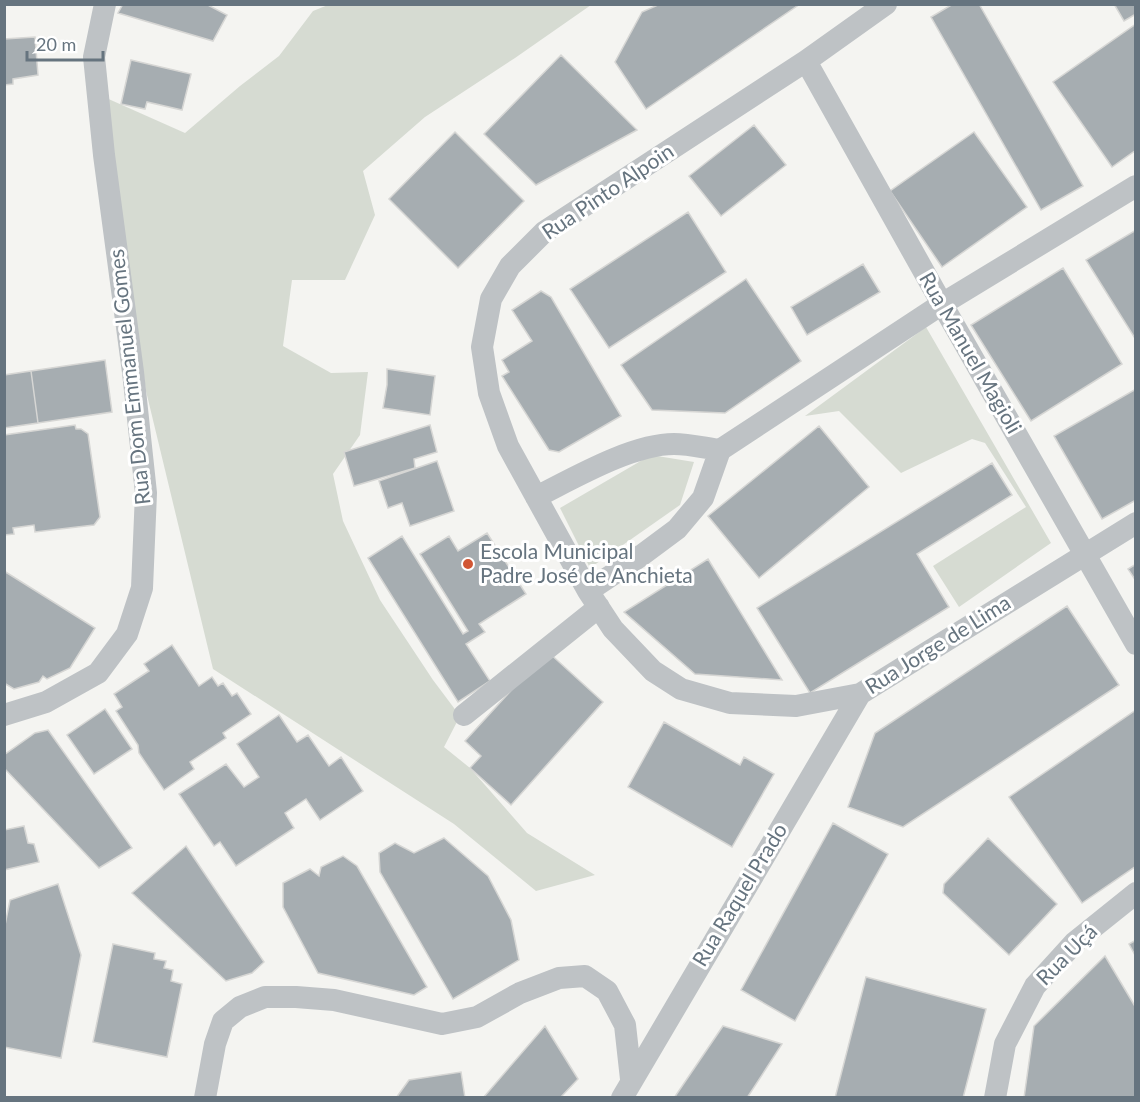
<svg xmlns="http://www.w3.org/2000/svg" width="1140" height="1102" font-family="Lato,sans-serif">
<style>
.green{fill:#d6dbd2}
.building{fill:#a6adb1;stroke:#d6d6d4;stroke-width:1.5}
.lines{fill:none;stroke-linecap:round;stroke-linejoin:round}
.minor{stroke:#bec2c5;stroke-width:22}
.poi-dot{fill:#d15634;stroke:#fff;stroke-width:2}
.labels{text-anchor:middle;stroke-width:6;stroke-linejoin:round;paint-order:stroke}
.street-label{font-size:21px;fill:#66747f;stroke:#fff}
.poi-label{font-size:21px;fill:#66747f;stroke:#fff;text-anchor:start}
</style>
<rect width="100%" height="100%" fill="#f4f4f1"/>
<!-- green -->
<path class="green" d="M 328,5 L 591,5 L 515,58 L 425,117 L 363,171 L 375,215 L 345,280 L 292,280 L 283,346 L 331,373 L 368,372 L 360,435 L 333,474 L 343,521 L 380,600 L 433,680 L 460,716 L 444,747 L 470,768 L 527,833 L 595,875 L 536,891 L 454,824 L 213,669 L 146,391 L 104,97 L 185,133 L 240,86 L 279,56 L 313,11 Z
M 926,327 L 1051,543 L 959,607 L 933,566 L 1026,507 L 985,443 L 972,439 L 901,473 L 839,411 L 805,416 Z
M 651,455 L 694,462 L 680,505 L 590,568 L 560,508 Z"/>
<!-- building -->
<path class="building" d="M 123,4 L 206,4 L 227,15 L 213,41 L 118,13 Z
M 660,4 L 800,4 L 646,109 L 615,62 L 642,12 Z
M 953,4 L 979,4 L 1083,186 L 1041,210 L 931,17 Z
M 1114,4 L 1136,4 L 1136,14 L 1124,21 Z
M 1136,24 L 1136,150 L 1112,167 L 1053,82 Z
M 35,37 L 38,75 L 13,79 L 13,84 L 4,85 L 4,39 Z
M 561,55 L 637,130 L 536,185 L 484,134 Z
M 131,60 L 191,74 L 182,110 L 147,102 L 145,109 L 121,104 Z
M 754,125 L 786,165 L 721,216 L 689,176 Z
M 455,132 L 524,201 L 458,268 L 389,199 Z
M 974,132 L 1027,207 L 942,267 L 890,191 Z
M 688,212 L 726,272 L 609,348 L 570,289 Z
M 1136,230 L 1136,340 L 1086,260 Z
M 863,264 L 880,292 L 807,335 L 791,307 Z
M 1063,268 L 1122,364 L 1031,421 L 971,325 Z
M 746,279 L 801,361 L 725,413 L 652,410 L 621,365 Z
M 541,291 L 551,297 L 621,416 L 559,452 L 549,450 L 502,376 L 509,372 L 502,360 L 532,341 L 512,310 Z
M 105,360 L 112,412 L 4,428 L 4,375 Z
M 387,369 L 435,376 L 430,415 L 383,408 L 387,385 Z
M 31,371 L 38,423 L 4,428 L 4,375 Z
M 1136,389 L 1136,500 L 1102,519 L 1054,436 Z
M 75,425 L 76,429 L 81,429 L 88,434 L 100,517 L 94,525 L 35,532 L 34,525 L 13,528 L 14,534 L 4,535 L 4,435 Z
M 430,425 L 437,452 L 414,459 L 415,468 L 354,486 L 344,452 Z
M 819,426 L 869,487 L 759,578 L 708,516 Z
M 437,461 L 454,511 L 410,526 L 402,503 L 388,508 L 379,481 Z
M 992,463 L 1012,495 L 917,554 L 949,607 L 810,693 L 757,608 Z
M 487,533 L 526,594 L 479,624 L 485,632 L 466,644 L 490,681 L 458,702 L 368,558 L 402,536 L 463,634 L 468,631 L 420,554 L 449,536 L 458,551 Z
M 708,559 L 782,680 L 695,674 L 624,612 Z
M 1136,564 L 1136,581 L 1128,569 Z
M 4,571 L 95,628 L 70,668 L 47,679 L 43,676 L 39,682 L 14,689 L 4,683 Z
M 1067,606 L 1119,685 L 903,827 L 848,807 L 875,733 Z
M 172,645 L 199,686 L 212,677 L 218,686 L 223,683 L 232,696 L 237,693 L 251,714 L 223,733 L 226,738 L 190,762 L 194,769 L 164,790 L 139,753 L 138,745 L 116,711 L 122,707 L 114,694 L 149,671 L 144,664 Z
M 547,651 L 603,702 L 511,805 L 470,768 L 481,756 L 465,741 Z
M 105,709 L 132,749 L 94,774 L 67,735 Z
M 1136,710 L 1136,866 L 1082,903 L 1009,797 Z
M 279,715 L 297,742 L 308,735 L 329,766 L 341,757 L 363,791 L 320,820 L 306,799 L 285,813 L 294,828 L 236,866 L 220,842 L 214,846 L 179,794 L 226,764 L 244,787 L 259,777 L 237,744 Z
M 664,722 L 740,765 L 744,757 L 774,774 L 732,847 L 628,787 Z
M 48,730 L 132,848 L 99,868 L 4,768 L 4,755 L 35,733 Z
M 833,823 L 888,854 L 795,1021 L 741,990 Z
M 24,826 L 28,843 L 34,844 L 39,862 L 4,870 L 4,830 Z
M 444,838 L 488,876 L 511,920 L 519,960 L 453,999 L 380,872 L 379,853 L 395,843 L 414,853 Z
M 988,838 L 1057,904 L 1009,955 L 943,893 L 944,884 Z
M 186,846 L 264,962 L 252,973 L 226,981 L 132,893 Z
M 343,856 L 357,866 L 427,987 L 414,995 L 318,973 L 283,907 L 283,883 L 310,869 L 319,876 L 321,867 Z
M 58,884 L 81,955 L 61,1058 L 4,1047 L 4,930 L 10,900 Z
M 1136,940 L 1136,957 L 1129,944 Z
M 113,944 L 155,953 L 154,959 L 166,961 L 164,968 L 173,970 L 171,981 L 182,984 L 167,1057 L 93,1042 Z
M 1105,956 L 1136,1008 L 1136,1098 L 1024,1098 L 1034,1026 Z
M 866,977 L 986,1009 L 963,1098 L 835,1098 Z
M 545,1026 L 578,1079 L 560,1098 L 483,1098 Z
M 723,1026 L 782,1044 L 747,1098 L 674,1098 Z
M 461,1072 L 465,1098 L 396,1098 L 409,1080 Z"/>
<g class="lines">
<!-- minor -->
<path class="minor" d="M 886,4 L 806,61 L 544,232 L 510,266 L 491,299 L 482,347 L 489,393 L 508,446 L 588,591 L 613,629 L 653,671 L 681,689 L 730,703 L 796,706 L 860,694 L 1136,523
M 806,61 L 942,304 L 1136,644
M 536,497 C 574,478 632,444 674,444 C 689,444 705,448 720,450
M 588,591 L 642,555 L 677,529 L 703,498 L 720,450 L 942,304 L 1136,186
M 4,715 L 46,702 L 98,673 L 127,634 L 142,588 L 146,493 L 133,372 L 104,155 L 94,57 L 105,4
M 464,715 L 599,607
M 205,1098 L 215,1044 L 223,1021 L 240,1007 L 265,997 L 296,997 L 334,1000 L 442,1024 L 477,1017 L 520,993 L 559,978 L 585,976 L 607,991 L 625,1025 L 631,1079
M 622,1098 L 860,694
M 995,1098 L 1005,1044 L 1035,986 L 1075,942 L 1136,893"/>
</g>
<!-- markers -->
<circle class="poi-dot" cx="468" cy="564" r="6"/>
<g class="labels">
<!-- street labels -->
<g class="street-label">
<text transform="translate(608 192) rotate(-34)" y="7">Rua Pinto Alpoin</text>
<text transform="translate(970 353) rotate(60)" y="7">Rua Manuel Magioli</text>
<text transform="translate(130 377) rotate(-96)" y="7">Rua Dom Emmanuel Gomes</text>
<text transform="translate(938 645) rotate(-32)" y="7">Rua Jorge de Lima</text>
<text transform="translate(740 895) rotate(-59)" y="7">Rua Raquel Prado</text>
<text transform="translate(1067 955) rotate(-45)" y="7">Rua Uçá</text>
</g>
<!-- poi labels -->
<g class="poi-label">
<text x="480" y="559">Escola Municipal<tspan x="480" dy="24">Padre José de Anchieta</tspan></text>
</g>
</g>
<!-- border -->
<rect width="1140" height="1102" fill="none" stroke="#66747f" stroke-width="12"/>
<!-- scale -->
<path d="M27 51v9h76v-9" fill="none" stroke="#66747f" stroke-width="3"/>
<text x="36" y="51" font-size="18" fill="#66747f" stroke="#ffffff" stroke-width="4.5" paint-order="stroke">20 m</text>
</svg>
